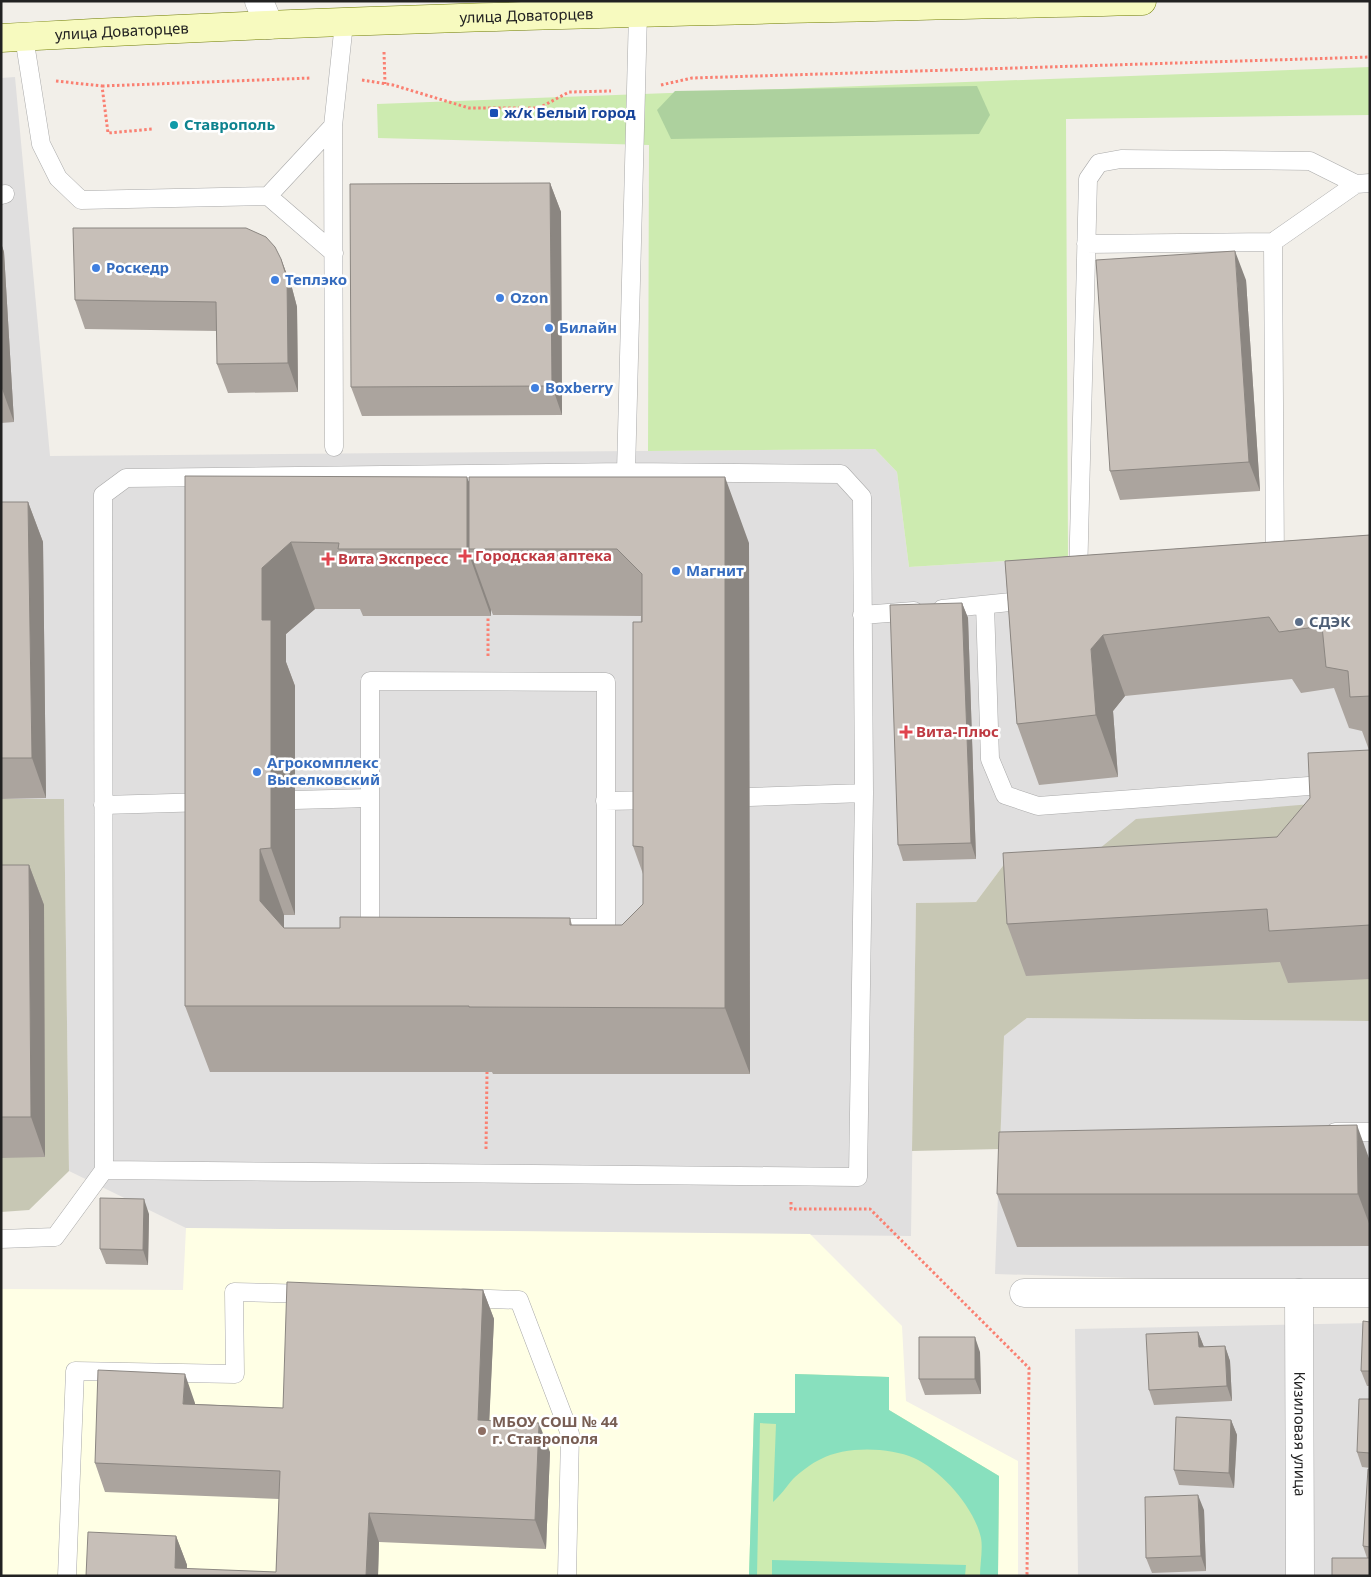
<svg xmlns="http://www.w3.org/2000/svg" width="1371" height="1577" font-family="'Noto Sans',sans-serif">
<style>
.residential{fill:#e0dfdf}
.education{fill:#ffffe5}
.construction{fill:#c7c7b4}
.grass{fill:#cdebb0}
.forest{fill:#add19e}
.pitch{fill:#88e0be}
.lines{fill:none;stroke-linecap:round;stroke-linejoin:round}
.service-casing{stroke:#a9a9a9;stroke-width:19}
.minor-casing{stroke:#a9a9a9;stroke-width:29}
.secondary-casing{stroke:#707d05;stroke-width:29}
.path{stroke:#fa8072;stroke-width:3;stroke-dasharray:2.5 2.5;stroke-linecap:butt}
.service{stroke:#fff;stroke-width:18}
.minor{stroke:#fff;stroke-width:28}
.secondary{stroke:#f7fabf;stroke-width:28}
.wall{fill:#aba49e;fill-rule:evenodd}
.shaded-wall{fill:#8b8681}
.building{fill:#c7bfb8;stroke:#8b8681}
.transit-dot{fill:#1a4fb4;stroke:#fff;stroke-width:2}
.culture-dot{fill:#0f9aa8;stroke:#fff;stroke-width:2}
.shop-dot{fill:#3f7fe0;stroke:#fff;stroke-width:2}
.health-dot{fill:#e0444e;stroke:#fff;stroke-width:2}
.service-dot{fill:#5c6f8a;stroke:#fff;stroke-width:2}
.education-dot{fill:#8d6e63;stroke:#fff;stroke-width:2}
.labels{text-anchor:middle;stroke-width:5;stroke-linejoin:round;paint-order:stroke}
.street-label{font-size:15px;fill:#222;stroke:#fff}
.transit-label{font-size:15px;font-weight:bold;fill:#164399;stroke:#fff;text-anchor:start}
.culture-label{font-size:15px;font-weight:bold;fill:#0d838f;stroke:#fff;text-anchor:start}
.shop-label{font-size:15px;font-weight:bold;fill:#366cbe;stroke:#fff;text-anchor:start}
.health-label{font-size:15px;font-weight:bold;fill:#be3a42;stroke:#fff;text-anchor:start}
.service-label{font-size:15px;font-weight:bold;fill:#4e5e75;stroke:#fff;text-anchor:start}
.education-label{font-size:15px;font-weight:bold;fill:#785e54;stroke:#fff;text-anchor:start}
</style>
<rect width="100%" height="100%" fill="#f2efe9"/>
<!-- residential -->
<path class="residential" d="M 15,77 L 50,456 L 875,449 L 897,472 L 909,567 L 1370,538 L 1370,799 L 1094,854 L 1011,855 L 976,902 L 916,903 L 911,1236 L 186,1228 L 69,1171 L 64,799 L 1,799 L 1,78 Z
M 1027,1018 L 1370,1021 L 1370,1285 L 995,1274 L 1004,1036 Z
M 1370,1323 L 1370,1576 L 1078,1576 L 1075,1329 Z"/>
<!-- education -->
<path class="education" d="M 186,1228 L 810,1234 L 902,1326 L 906,1401 L 1018,1461 L 1018,1576 L 1,1576 L 1,1289 L 183,1290 Z"/>
<!-- construction -->
<path class="construction" d="M 1,799 L 64,799 L 69,1171 L 29,1210 L 1,1212 Z
M 1370,799 L 1370,1021 L 1027,1018 L 1004,1036 L 1000,1149 L 912,1151 L 916,903 L 976,902 L 1011,855 L 1094,853 L 1136,819 Z"/>
<!-- grass -->
<path class="grass" d="M 1370,67 L 1370,115 L 1066,119 L 1068,557 L 909,567 L 897,472 L 875,449 L 648,451 L 649,145 L 378,138 L 377,104 Z
M 795,1374 L 889,1377 L 889,1410 L 999,1476 L 998,1576 L 749,1576 L 754,1413 L 795,1413 Z"/>
<!-- forest -->
<path class="forest" d="M 977,86 L 990,115 L 979,134 L 671,139 L 657,110 L 675,91 Z"/>
<!-- pitch -->
<path class="pitch" d="M 795,1374 L 889,1377 L 889,1410 L 999,1476 L 998,1576 L 980,1576 C 980,1564 983,1549 981,1538 C 974,1507 942,1471 914,1458 C 889,1447 845,1446 821,1459 C 812,1463 800,1472 793,1479 C 786,1487 781,1495 773,1502 L 776,1424 L 760,1423 L 757,1576 L 749,1576 L 754,1413 L 795,1413 Z
M 772,1560 L 966,1565 L 965,1576 L 772,1576 Z"/>
<g class="lines">
<defs>
<path id="service" d="M 24,37 L 41,144 L 58,178 L 81,200 L 268,196 L 333,126 L 344,23
M 333,126 L 334,447
M 1,195 L 5,194
M 268,196 L 334,253
M 1086,244 L 1273,242
M 626,472 L 126,478 L 103,495 L 104,1170 L 858,1177 L 864,793 L 862,497 L 841,474 L 626,472 L 638,13
M 1275,565 L 1273,242 L 1356,184 L 1370,183
M 1078,579 L 1088,179 L 1099,163 L 1121,159 L 1310,161 L 1356,184
M 985,605 L 990,759 L 1005,795 L 1038,806 L 1309,786
M 942,609 L 1030,600
M 862,615 L 914,611
M 370,681 L 606,682 L 606,928 L 370,928 Z
M 749,797 L 864,793
M 294,800 L 370,798
M 605,801 L 657,800
M 103,805 L 208,802
M 1335,1132 L 1370,1132
M 1,1239 L 55,1237 L 104,1170
M 463,1298 L 519,1300 L 570,1434 L 567,1576
M 67,1576 L 75,1371 L 235,1374 L 234,1292 L 310,1294"/>
<g id="minor">
<path d="M 259,1 L 269,25"/>
<path d="M 1024,1293 L 1370,1293"/>
<path id="s1" d="M 1299,1293 L 1300,1576"/>
</g>
<g id="secondary">
<path id="s2" d="M 1,38 C 381,16 761,10 1142,1"/>
</g>
</defs>
<!-- service casing -->
<use href="#service" class="service-casing"/>
<!-- minor casing -->
<use href="#minor" class="minor-casing"/>
<!-- secondary casing -->
<use href="#secondary" class="secondary-casing"/>
<!-- path -->
<path class="path" d="M 384,52 L 385,84
M 362,80 L 393,85 L 469,108 L 539,108 L 569,92 L 611,91
M 56,81 L 102,86 L 108,133 L 153,129
M 661,85 L 692,78 L 1370,57
M 102,86 L 311,78
M 488,656 L 488,616
M 486,1149 L 487,1072
M 791,1202 L 791,1209 L 870,1209 L 1029,1368 L 1027,1576"/>
<!-- service -->
<use href="#service" class="service"/>
<!-- minor -->
<use href="#minor" class="minor"/>
<!-- secondary -->
<use href="#secondary" class="secondary"/>
</g>
<!-- wall -->
<path class="wall" d="M 550,183 L 561,212 L 562,415 L 362,416 L 351,387 Z
M 1,243 L 4,252 L 14,422 L 1,423 Z
M 281,259 L 292,288 L 297,307 L 298,392 L 228,393 L 217,364 L 217,331 L 85,329 L 75,300 Z
M 1246,280 L 1260,491 L 1120,500 L 1110,471 Z
M 185,476 L 469,481 L 749,543 L 750,1074 L 493,1074 L 492,1072 L 210,1072 L 185,1006 ZM 315,609 L 360,609 L 363,616 L 491,616 L 491,610 L 493,615 L 641,616 L 633,846 L 643,874 L 643,904 L 622,925 L 572,925 L 570,918 L 340,928 L 284,928 L 284,915 L 295,915 L 295,686 L 286,662 L 286,634 Z
M 1,502 L 28,502 L 43,542 L 46,798 L 1,799 Z
M 1370,535 L 1370,979 L 1288,983 L 1280,962 L 1026,976 L 1007,924 L 1277,837 L 1369,750 L 1362,731 L 1349,728 L 1334,688 L 1301,693 L 1292,679 L 1125,696 L 1113,711 L 1118,777 L 1039,785 L 1017,724 L 1005,561 Z
M 962,603 L 968,618 L 976,859 L 903,861 L 898,845 Z
M 1,865 L 29,865 L 44,905 L 45,1157 L 1,1158 Z
M 1370,1161 L 1370,1246 L 1017,1247 L 997,1194 Z
M 149,1214 L 148,1265 L 106,1264 L 100,1249 Z
M 483,1290 L 494,1319 L 489,1421 L 550,1452 L 546,1549 L 379,1542 L 378,1576 L 86,1576 L 176,1536 L 187,1565 L 187,1569 L 276,1572 L 279,1499 L 105,1492 L 95,1463 L 195,1403 L 195,1404 L 283,1408 Z
M 1370,1322 L 1370,1386 L 1367,1386 L 1361,1371 Z
M 1198,1332 L 1204,1347 L 1225,1346 L 1230,1361 L 1232,1401 L 1154,1405 L 1149,1390 Z
M 980,1352 L 981,1394 L 925,1395 L 919,1379 Z
M 1370,1399 L 1370,1468 L 1362,1467 L 1357,1452 Z
M 1231,1420 L 1237,1435 L 1234,1488 L 1179,1485 L 1174,1470 Z
M 1370,1469 L 1370,1576 L 1367,1558 L 1363,1546 Z
M 1204,1510 L 1206,1571 L 1152,1573 L 1146,1558 Z"/>
<!-- shaded-wall -->
<path class="shaded-wall" d="M 550,183 L 561,212 L 562,415 L 552,386 Z
M 1,243 L 4,252 L 14,422 L 1,386 Z
M 1235,251 L 1246,280 L 1260,491 L 1249,462 Z
M 281,259 L 292,288 L 297,307 L 298,392 L 288,363 Z
M 467,477 L 491,543 L 469,549 L 491,610 L 491,616 L 467,549 Z
M 725,477 L 749,543 L 750,1074 L 725,1008 Z
M 28,502 L 43,542 L 46,798 L 32,758 Z
M 291,542 L 315,609 L 286,634 L 286,662 L 295,686 L 295,915 L 271,848 L 262,620 L 262,568 Z
M 962,603 L 968,618 L 976,859 L 971,843 Z
M 1103,635 L 1125,696 L 1113,711 L 1118,777 L 1096,715 L 1091,649 Z
M 260,849 L 284,915 L 284,967 L 260,901 Z
M 29,865 L 44,905 L 45,1157 L 31,1117 Z
M 1357,1125 L 1370,1161 L 1370,1226 L 1358,1194 Z
M 144,1199 L 149,1214 L 148,1265 L 143,1250 Z
M 483,1290 L 494,1319 L 488,1449 L 478,1420 Z
M 1198,1332 L 1204,1347 L 1199,1347 Z
M 975,1337 L 980,1352 L 981,1394 L 975,1379 Z
M 1225,1346 L 1230,1361 L 1232,1401 L 1227,1386 Z
M 185,1374 L 195,1403 L 194,1433 L 183,1404 Z
M 1231,1420 L 1237,1435 L 1234,1488 L 1229,1473 Z
M 539,1423 L 550,1452 L 546,1549 L 535,1520 Z
M 1198,1495 L 1204,1510 L 1206,1571 L 1201,1556 Z
M 369,1513 L 379,1542 L 378,1576 L 366,1576 Z
M 176,1536 L 187,1565 L 186,1576 L 175,1568 Z"/>
<!-- building -->
<path class="building" d="M 550,183 L 552,386 L 351,387 L 350,184 Z
M 73,228 L 246,228 L 266,237 L 275,247 L 281,259 L 287,278 L 288,363 L 217,364 L 216,302 L 75,300 Z
M 1235,251 L 1249,462 L 1110,471 L 1096,260 Z
M 185,476 L 467,477 L 467,549 L 338,549 L 339,543 L 291,542 L 262,568 L 262,620 L 271,620 L 271,848 L 260,849 L 260,901 L 284,928 L 340,928 L 340,917 L 570,918 L 570,925 L 622,925 L 643,904 L 643,847 L 633,846 L 633,622 L 642,622 L 642,574 L 617,549 L 469,549 L 469,477 L 725,477 L 725,1008 L 469,1007 L 469,1006 L 185,1006 Z
M 1,502 L 28,502 L 32,758 L 1,758 Z
M 1370,535 L 1370,696 L 1350,697 L 1348,671 L 1326,667 L 1322,626 L 1279,632 L 1269,617 L 1103,635 L 1091,649 L 1096,715 L 1017,724 L 1005,561 Z
M 962,603 L 971,843 L 898,845 L 890,605 Z
M 1370,750 L 1370,925 L 1269,931 L 1267,909 L 1007,924 L 1003,853 L 1277,837 L 1310,798 L 1308,753 Z
M 1,865 L 29,865 L 31,1117 L 1,1117 Z
M 1357,1125 L 1358,1194 L 997,1194 L 999,1132 Z
M 100,1198 L 144,1199 L 143,1250 L 100,1249 Z
M 287,1282 L 483,1290 L 478,1420 L 539,1423 L 535,1520 L 369,1513 L 366,1576 L 86,1576 L 88,1532 L 176,1536 L 175,1568 L 276,1572 L 280,1471 L 95,1463 L 98,1370 L 185,1374 L 183,1404 L 283,1408 Z
M 1363,1321 L 1370,1322 L 1370,1371 L 1361,1371 Z
M 1198,1332 L 1199,1347 L 1225,1346 L 1227,1386 L 1149,1390 L 1146,1334 Z
M 919,1337 L 975,1337 L 975,1379 L 919,1379 Z
M 1359,1399 L 1370,1399 L 1370,1453 L 1357,1452 Z
M 1176,1417 L 1231,1420 L 1229,1473 L 1174,1470 Z
M 1368,1469 L 1370,1469 L 1370,1547 L 1363,1546 Z
M 1198,1495 L 1201,1556 L 1146,1558 L 1145,1497 Z
M 1332,1558 L 1370,1558 L 1370,1576 L 1332,1576 Z"/>
<!-- markers -->
<rect class="transit-dot" x="489" y="108" width="10" height="10" rx="2.5"/>
<circle class="culture-dot" cx="174" cy="125" r="5"/>
<g class="shop-dot">
<circle cx="96" cy="268" r="5"/>
<circle cx="275" cy="280" r="5"/>
<circle cx="500" cy="298" r="5"/>
<circle cx="549" cy="328" r="5"/>
<circle cx="535" cy="388" r="5"/>
<circle cx="676" cy="571" r="5"/>
<circle cx="257" cy="772" r="5"/>
</g>
<g class="health-dot">
<path d="M462.5 548.5h5v5h5v5h-5v5h-5v-5h-5v-5h5z"/>
<path d="M325.5 551.5h5v5h5v5h-5v5h-5v-5h-5v-5h5z"/>
<path d="M903.5 724.5h5v5h5v5h-5v5h-5v-5h-5v-5h5z"/>
</g>
<circle class="service-dot" cx="1299" cy="622" r="5"/>
<circle class="education-dot" cx="482" cy="1431" r="5"/>
<g class="labels">
<!-- street labels -->
<g class="street-label">
<text dy="5" stroke="none"><textPath href="#s2" startOffset="526">улица Доваторцев</textPath></text>
<text dy="5" stroke="none"><textPath href="#s2" startOffset="121">улица Доваторцев</textPath></text>
<text dy="5" stroke="none"><textPath href="#s1" startOffset="141">Кизиловая улица</textPath></text>
</g>
<!-- transit labels -->
<g class="transit-label">
<text x="504" y="118">ж/к Белый город</text>
</g>
<!-- culture labels -->
<g class="culture-label">
<text x="184" y="130">Ставрополь</text>
</g>
<!-- shop labels -->
<g class="shop-label">
<text x="106" y="273">Роскедр</text>
<text x="285" y="285">Теплэко</text>
<text x="510" y="303">Ozon</text>
<text x="559" y="333">Билайн</text>
<text x="545" y="393">Boxberry</text>
<text x="686" y="576">Магнит</text>
<text x="267" y="768">Агрокомплекс<tspan x="267" dy="17">Выселковский</tspan></text>
</g>
<!-- health labels -->
<g class="health-label">
<text x="475" y="561">Городская аптека</text>
<text x="338" y="564">Вита Экспресс</text>
<text x="916" y="737">Вита-Плюс</text>
</g>
<!-- service labels -->
<g class="service-label">
<text x="1309" y="627">СДЭК</text>
</g>
<!-- education labels -->
<g class="education-label">
<text x="492" y="1427">МБОУ СОШ № 44<tspan x="492" dy="17">г. Ставрополя</tspan></text>
</g>
</g>
<!-- border -->
<rect width="1371" height="1577" fill="none" stroke="#222222" stroke-width="5"/>
</svg>
